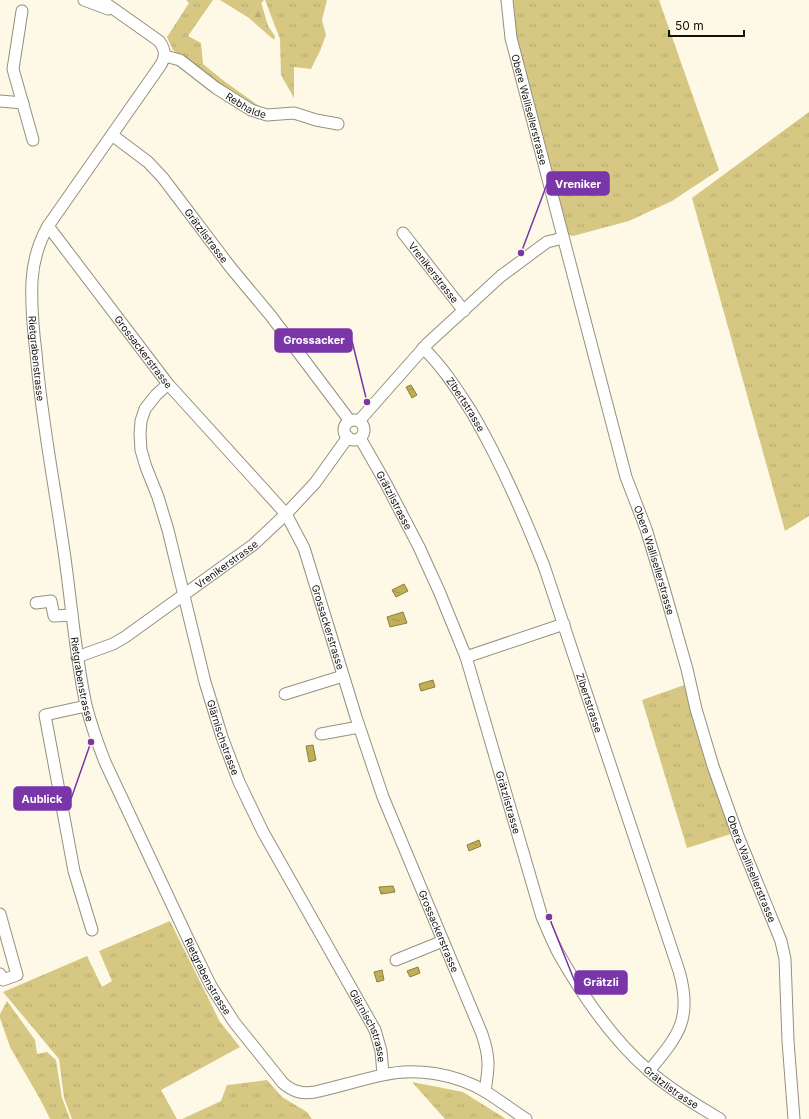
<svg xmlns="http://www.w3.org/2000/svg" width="809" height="1119" font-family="Inter,sans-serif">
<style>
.grass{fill:url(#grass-tufts)}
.forest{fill:url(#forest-firs)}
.water{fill:url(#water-ripples);stroke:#8c8040}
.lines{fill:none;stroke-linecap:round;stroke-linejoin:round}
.minor-casing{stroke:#94917f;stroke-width:13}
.minor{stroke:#fff;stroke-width:11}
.labels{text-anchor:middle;stroke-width:3;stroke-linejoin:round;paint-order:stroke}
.street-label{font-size:10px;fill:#13120b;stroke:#fdf9e6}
.leader{fill:none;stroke:#7a35a9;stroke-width:1.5}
.callout-dot{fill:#7a35a9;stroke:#fdf9e6;stroke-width:1.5}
.callout{fill:#7a35a9;stroke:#7a35a9;stroke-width:1.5}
.callout-label{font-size:11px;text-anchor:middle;font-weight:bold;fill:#fff}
</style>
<defs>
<pattern id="grass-tufts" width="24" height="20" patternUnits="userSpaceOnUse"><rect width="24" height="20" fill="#d6c883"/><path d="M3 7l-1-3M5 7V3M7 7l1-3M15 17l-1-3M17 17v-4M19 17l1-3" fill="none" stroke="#b7ab70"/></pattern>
<pattern id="forest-firs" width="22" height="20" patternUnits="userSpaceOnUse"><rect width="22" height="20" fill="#d6c883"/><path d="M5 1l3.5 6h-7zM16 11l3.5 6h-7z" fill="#b7ab70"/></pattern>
<pattern id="water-ripples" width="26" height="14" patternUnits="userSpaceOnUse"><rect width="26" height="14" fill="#c0af56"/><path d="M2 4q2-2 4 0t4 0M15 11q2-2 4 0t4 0" fill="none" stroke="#a4964a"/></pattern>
</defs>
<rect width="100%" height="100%" fill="#fdf9e6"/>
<!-- grass -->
<path class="grass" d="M 186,0 L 213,0 L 188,36 L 201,43 L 203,64 L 224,81 L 259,106 L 253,106 L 211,81 L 173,50 L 167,37 L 189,3 Z
M 220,0 L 264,0 L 249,18 Z
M 265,0 L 327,0 L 322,20 L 326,35 L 320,51 L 311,69 L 294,67 L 294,98 L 281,75 L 280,39 Z
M 511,0 L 659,0 L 719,170 L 672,201 L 629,221 L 573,236 L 567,234 L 511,22 Z
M 809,112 L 809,516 L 785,531 L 692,198 Z
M 687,684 L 734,833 L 687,848 L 642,700 Z
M 170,921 L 220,1022 L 240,1047 L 161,1090 L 177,1119 L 72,1119 L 64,1098 L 59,1059 L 3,992 L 87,956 L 102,987 L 112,981 L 99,951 Z
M 7,1001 L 35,1040 L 37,1054 L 47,1052 L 56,1060 L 62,1098 L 70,1119 L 50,1119 L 40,1099 L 10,1047 L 0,1018 L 0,1014 Z
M 267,1080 L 282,1097 L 307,1112 L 312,1119 L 182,1119 L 221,1101 L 227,1085 Z
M 412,1082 L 463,1092 L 506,1119 L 445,1119 Z"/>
<!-- forest -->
<path class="forest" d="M 261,2 L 268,26 L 275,36 L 274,40 L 249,18 Z"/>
<!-- water -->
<path class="water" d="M 411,385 L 417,395 L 412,398 L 406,387 Z
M 404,584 L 408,591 L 396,597 L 392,590 Z
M 403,612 L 407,623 L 390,627 L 387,617 Z
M 433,680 L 435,687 L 421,691 L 419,684 Z
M 313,745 L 316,760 L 309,762 L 306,746 Z
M 479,840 L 481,846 L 469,851 L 467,845 Z
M 393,886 L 395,892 L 381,894 L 379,887 Z
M 418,967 L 420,973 L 410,977 L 407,971 Z
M 382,970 L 384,980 L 377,982 L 374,972 Z"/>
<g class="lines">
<defs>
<g id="minor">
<path d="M 84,0 L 108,9"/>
<path id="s1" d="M 101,0 L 159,41 C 166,50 166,57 160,66 L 48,226 C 38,244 33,261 32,281 C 31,304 33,329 36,353 C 41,415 53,476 62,538 C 71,594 74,650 86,705 C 91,725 98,744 105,762 L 189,941 L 211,986 L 234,1022 L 283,1083 C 293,1092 302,1094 315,1092 C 337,1087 360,1080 383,1075 C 416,1067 457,1074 486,1092 C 499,1100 512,1110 526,1119"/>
<path id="s2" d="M 507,0 L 511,38 L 626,477 L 646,529 L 663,585 L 687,669 L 696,709 L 713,766 L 738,836 L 781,941 L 785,959 L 788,1041 L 794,1119"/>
<path d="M 22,11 L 13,69 L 33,140"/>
<path id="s3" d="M 165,56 L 180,60 L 216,88 L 251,110 L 267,115 L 294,113 L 316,120 L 338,124"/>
<path d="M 0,101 L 23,103"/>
<path id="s4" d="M 112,135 L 148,162 L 163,178 L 231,268 L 271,316 L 350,421"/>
<path id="s5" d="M 48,226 L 168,384 L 286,514 L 304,548 L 356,717 L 383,797 L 482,1034 C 490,1058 489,1067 485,1091"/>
<path id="s6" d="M 403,233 L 464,311"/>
<path id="s7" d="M 423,348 C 443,367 456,388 471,411 C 500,460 523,513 544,566 L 679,971 C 693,1019 678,1036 649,1071"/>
<path id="s8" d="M 168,384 L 156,395 L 145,409 L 141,421 L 140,434 L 141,450 L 146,467 L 158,497 L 168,530 L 205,682 L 222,737 L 239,782 L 263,832 L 375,1030 L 381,1051 L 383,1074"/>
<circle cx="354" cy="430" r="10"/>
<path d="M 359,421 L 428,343 L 501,276 L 547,242 L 563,238"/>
<path id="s9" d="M 360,438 L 384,480 L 419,547 L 439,591 L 466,657 L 542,917 C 548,930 553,944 560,956 C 584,998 613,1040 649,1071 C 671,1090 696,1105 720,1119"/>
<path d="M 36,603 L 51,601 L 54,616 L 72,615"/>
<path id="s10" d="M 77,657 L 113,644 L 125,637 L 253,545 L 286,514 L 315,483 L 348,437"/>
<path d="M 466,657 L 564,624"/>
<path d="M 285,694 L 343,676"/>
<path d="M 86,706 L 45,715 L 74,871 L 92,930"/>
<path d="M 321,734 L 359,727"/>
<path d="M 0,914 L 17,975 L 3,980 L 0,974"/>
<path d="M 396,960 L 443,941"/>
</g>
</defs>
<!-- minor casing -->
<use href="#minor" class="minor-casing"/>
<!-- minor -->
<use href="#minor" class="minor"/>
</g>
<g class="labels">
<!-- street labels -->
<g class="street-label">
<text dy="4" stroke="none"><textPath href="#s3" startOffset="96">Rebhalde</textPath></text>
<text dy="4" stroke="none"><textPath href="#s2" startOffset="112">Obere Wallisellerstrasse</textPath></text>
<text dy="4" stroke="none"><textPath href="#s4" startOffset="139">Grätzlistrasse</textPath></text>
<text dy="4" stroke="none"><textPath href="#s6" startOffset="50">Vrenikerstrasse</textPath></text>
<text dy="4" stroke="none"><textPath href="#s5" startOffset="158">Grossackerstrasse</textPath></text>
<text dy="4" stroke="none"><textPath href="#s1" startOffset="429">Rietgrabenstrasse</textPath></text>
<text dy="4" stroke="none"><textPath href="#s7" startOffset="71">Zibertstrasse</textPath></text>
<text dy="4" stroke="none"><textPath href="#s9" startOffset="71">Grätzlistrasse</textPath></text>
<text dy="4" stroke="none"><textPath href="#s2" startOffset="580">Obere Wallisellerstrasse</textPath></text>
<text dy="4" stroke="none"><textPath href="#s10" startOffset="177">Vrenikerstrasse</textPath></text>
<text dy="4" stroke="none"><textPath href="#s5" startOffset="495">Grossackerstrasse</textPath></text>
<text dy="4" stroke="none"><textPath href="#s1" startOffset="753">Rietgrabenstrasse</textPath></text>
<text dy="4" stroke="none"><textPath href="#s7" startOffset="395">Zibertstrasse</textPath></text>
<text dy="4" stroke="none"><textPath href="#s8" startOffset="375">Glärnischstrasse</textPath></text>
<text dy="4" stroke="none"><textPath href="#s9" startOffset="395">Grätzlistrasse</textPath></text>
<text dy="4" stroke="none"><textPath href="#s2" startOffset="904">Obere Wallisellerstrasse</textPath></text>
<text dy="4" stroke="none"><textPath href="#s5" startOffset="819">Grossackerstrasse</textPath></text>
<text dy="4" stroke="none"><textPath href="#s1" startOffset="1077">Rietgrabenstrasse</textPath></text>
<text dy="4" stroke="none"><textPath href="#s8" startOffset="699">Glärnischstrasse</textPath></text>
<text dy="4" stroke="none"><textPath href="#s9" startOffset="731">Grätzlistrasse</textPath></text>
</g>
</g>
<!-- callouts -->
<path class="leader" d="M521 253L547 184M367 402L352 341M91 742L71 799M549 917L575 982"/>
<g class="callout-dot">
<circle cx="521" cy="253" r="4"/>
<circle cx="367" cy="402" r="4"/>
<circle cx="91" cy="742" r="4"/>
<circle cx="549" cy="917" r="4"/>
</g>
<g class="callout">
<rect x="547" y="172" width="62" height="23" rx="4"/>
<rect x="275" y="329" width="77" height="23" rx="4"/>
<rect x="14" y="787" width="57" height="23" rx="4"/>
<rect x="575" y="971" width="52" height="23" rx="4"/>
</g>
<g class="callout-label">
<text x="578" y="188">Vreniker</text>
<text x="314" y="344">Grossacker</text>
<text x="42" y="803">Aublick</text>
<text x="601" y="986">Grätzli</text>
</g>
<!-- scale -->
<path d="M669 30v6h75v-6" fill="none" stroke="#13120b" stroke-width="2"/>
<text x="675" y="30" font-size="12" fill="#13120b" stroke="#fdf9e6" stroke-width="3" paint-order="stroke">50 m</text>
</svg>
